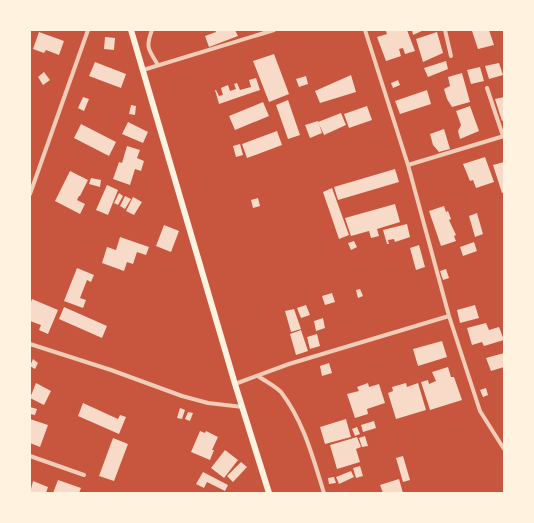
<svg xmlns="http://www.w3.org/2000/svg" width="534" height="523" font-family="'Archivo Narrow',sans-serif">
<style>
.building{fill:#f7dbc8}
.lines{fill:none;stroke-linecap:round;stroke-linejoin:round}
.minor{stroke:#f1ccb7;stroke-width:4}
.secondary{stroke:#fff3e0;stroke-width:6}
</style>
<rect width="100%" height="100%" fill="#c8553d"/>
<!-- building -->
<path class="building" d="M 215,30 L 235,30 L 238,36 L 209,47 L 205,36 L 216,32 Z
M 389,30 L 407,30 L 415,51 L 405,54 L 403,48 L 399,49 L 401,56 L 386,61 L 377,37 L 387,34 L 386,31 Z
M 412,30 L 424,30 L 413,35 Z
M 478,30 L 489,30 L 494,45 L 478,49 L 472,31 Z
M 39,32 L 64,41 L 59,55 L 46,50 L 44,53 L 33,49 Z
M 437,32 L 443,53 L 423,62 L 416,39 Z
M 105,37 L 115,38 L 114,50 L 104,49 Z
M 274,54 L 289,94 L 269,102 L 253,61 Z
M 446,61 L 448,69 L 428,77 L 424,68 Z
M 95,62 L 126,74 L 121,88 L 89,76 Z
M 499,63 L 503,75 L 489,79 L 485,66 Z
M 480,67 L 484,81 L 471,84 L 467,70 Z
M 44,72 L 50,80 L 43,85 L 38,77 Z
M 462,73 L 470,102 L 452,107 L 447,99 L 444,89 L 450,86 L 448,77 Z
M 351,75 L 356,92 L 320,103 L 315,91 Z
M 306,76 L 308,84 L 299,87 L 296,79 Z
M 256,78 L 260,90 L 219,104 L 215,90 L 216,90 L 219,96 L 223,95 L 221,88 L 228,85 L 230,91 L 236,89 L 234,84 L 237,83 L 240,90 L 251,87 L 249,80 Z
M 398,80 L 400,85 L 393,88 L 391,83 Z
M 427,90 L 431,104 L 400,114 L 395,101 Z
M 83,97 L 89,99 L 84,111 L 78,108 Z
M 504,97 L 504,120 L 502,121 L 495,99 Z
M 288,100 L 300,135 L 288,139 L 276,105 Z
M 263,102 L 269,116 L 235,130 L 229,116 Z
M 131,105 L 136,106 L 135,115 L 129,114 Z
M 367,106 L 372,120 L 349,128 L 344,114 Z
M 470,106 L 479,131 L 460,139 L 458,131 L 461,125 L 456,111 Z
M 341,113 L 346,125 L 324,135 L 318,122 Z
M 318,121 L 322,133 L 310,138 L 305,125 Z
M 128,122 L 148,132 L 143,143 L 122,134 Z
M 81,124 L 116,142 L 109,156 L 74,138 Z
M 444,129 L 450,149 L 439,152 L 433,145 L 430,134 Z
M 277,131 L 282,145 L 247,158 L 242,144 Z
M 240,144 L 243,155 L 236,157 L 233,146 Z
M 127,146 L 140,150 L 137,158 L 144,161 L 141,171 L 135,169 L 130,185 L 113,179 L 119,162 L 122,163 Z
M 485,157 L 494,182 L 476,188 L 473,180 L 470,181 L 463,164 Z
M 504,162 L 504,192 L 502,193 L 493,165 Z
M 395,169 L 399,182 L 338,200 L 334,187 Z
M 70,171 L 88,180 L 80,196 L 79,196 L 77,200 L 85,204 L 80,214 L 55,201 Z
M 91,178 L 101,180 L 100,187 L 89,184 Z
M 107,185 L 118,190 L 108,215 L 96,210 Z
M 332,188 L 349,235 L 339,239 L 323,192 Z
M 119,193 L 123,196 L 118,205 L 114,203 Z
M 125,196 L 131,199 L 125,209 L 120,206 Z
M 133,197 L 142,202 L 134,215 L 126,211 Z
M 258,198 L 260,206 L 253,208 L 251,200 Z
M 395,204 L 400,222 L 377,229 L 379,236 L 371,238 L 369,231 L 351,236 L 345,218 Z
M 444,206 L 446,212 L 448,211 L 451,219 L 449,220 L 456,235 L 454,236 L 456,241 L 441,246 L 429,211 Z
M 477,213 L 483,234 L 475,237 L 469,216 Z
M 407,224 L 410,237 L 395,242 L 394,239 L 388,240 L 389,244 L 387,244 L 383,230 Z
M 164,225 L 179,231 L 171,252 L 156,246 Z
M 120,237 L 149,247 L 146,255 L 137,252 L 133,264 L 127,262 L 124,271 L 102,263 L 107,247 L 116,250 Z
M 354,241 L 357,247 L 351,250 L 348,243 Z
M 474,242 L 477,251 L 463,256 L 460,247 Z
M 419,245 L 425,267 L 416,270 L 410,248 Z
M 77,268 L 94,275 L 91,282 L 87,280 L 80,298 L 86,300 L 83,308 L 64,301 Z
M 446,269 L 449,278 L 443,280 L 440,271 Z
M 360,289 L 363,296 L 358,298 L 356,290 Z
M 332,293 L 335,302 L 325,305 L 322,296 Z
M 32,299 L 58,310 L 48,334 L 39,330 L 41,325 L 30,321 L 30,305 Z
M 306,305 L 310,315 L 301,318 L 297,308 Z
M 475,305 L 479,318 L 460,323 L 457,310 Z
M 64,307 L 107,326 L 102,338 L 59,319 Z
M 294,309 L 301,329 L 291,332 L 285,311 Z
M 323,318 L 325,328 L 316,331 L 314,321 Z
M 486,323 L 489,330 L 499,327 L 504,340 L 484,346 L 482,342 L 472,345 L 467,328 Z
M 301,330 L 308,351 L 296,355 L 290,334 Z
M 317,334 L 320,346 L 310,349 L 307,337 Z
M 442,341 L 447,357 L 418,366 L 413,349 Z
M 504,353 L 504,367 L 491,371 L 486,358 Z
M 33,359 L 38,363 L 35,369 L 30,366 Z
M 329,363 L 332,373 L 322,376 L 320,366 Z
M 448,367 L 451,377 L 454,377 L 462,400 L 430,410 L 421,382 L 428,380 L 429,384 L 436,381 L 432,372 Z
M 36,383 L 51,391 L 44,405 L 30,398 Z
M 368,383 L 369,387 L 379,384 L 385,403 L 367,409 L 368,414 L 355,418 L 347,394 L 359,391 L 357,387 Z
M 406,383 L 407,387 L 418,383 L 426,410 L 396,419 L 388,393 L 393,391 L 392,387 Z
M 486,388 L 488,395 L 483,397 L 480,390 Z
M 83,403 L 118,419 L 120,415 L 126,417 L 119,434 L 78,416 Z
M 30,407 L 37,409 L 35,415 L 30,414 Z
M 180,408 L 185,410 L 182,419 L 177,418 Z
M 188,412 L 193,413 L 190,421 L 185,419 Z
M 30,419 L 48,425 L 40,447 L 30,443 Z
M 346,419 L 351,437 L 325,444 L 320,427 Z
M 374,421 L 376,428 L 363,432 L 361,425 Z
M 357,427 L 360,434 L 355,436 L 352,429 Z
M 200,431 L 205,433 L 206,431 L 218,437 L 212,450 L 214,450 L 210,460 L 191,452 Z
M 365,436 L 368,446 L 362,447 L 359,438 Z
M 357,437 L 361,447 L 356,449 L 360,462 L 337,469 L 330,445 Z
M 113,438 L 128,444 L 114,481 L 99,476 Z
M 225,450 L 238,460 L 224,478 L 211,468 Z
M 403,456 L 410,480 L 403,482 L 396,458 Z
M 241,462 L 247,467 L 233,482 L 227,476 Z
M 360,466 L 363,476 L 356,478 L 353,468 Z
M 351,471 L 354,477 L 339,484 L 336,477 Z
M 203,472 L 228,485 L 225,491 L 207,482 L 204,488 L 196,484 Z
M 334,477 L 336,483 L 329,484 L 328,478 Z
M 399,479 L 403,493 L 383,493 L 380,485 Z
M 58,480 L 81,488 L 79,493 L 53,493 Z
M 33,481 L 48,487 L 46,493 L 30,493 Z"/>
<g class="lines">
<!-- minor -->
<path class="minor" d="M 152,30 C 145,48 149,50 158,65
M 365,30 L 408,165 L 449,316 L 480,411 L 504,449
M 445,30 L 451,56
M 143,70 L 274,30
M 487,88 L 503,136
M 408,165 L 504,136
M 30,194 L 88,30
M 30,344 L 111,370 L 182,396 L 208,403 L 243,407
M 258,376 C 265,381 275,386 281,392 C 304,422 313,458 324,493
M 235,384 L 289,364 L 449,316
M 30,456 L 84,475"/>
<!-- secondary -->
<path class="secondary" d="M 131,30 L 235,384 L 269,493"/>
</g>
<!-- border -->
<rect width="534" height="523" fill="none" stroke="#fff3e0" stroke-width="62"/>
</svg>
